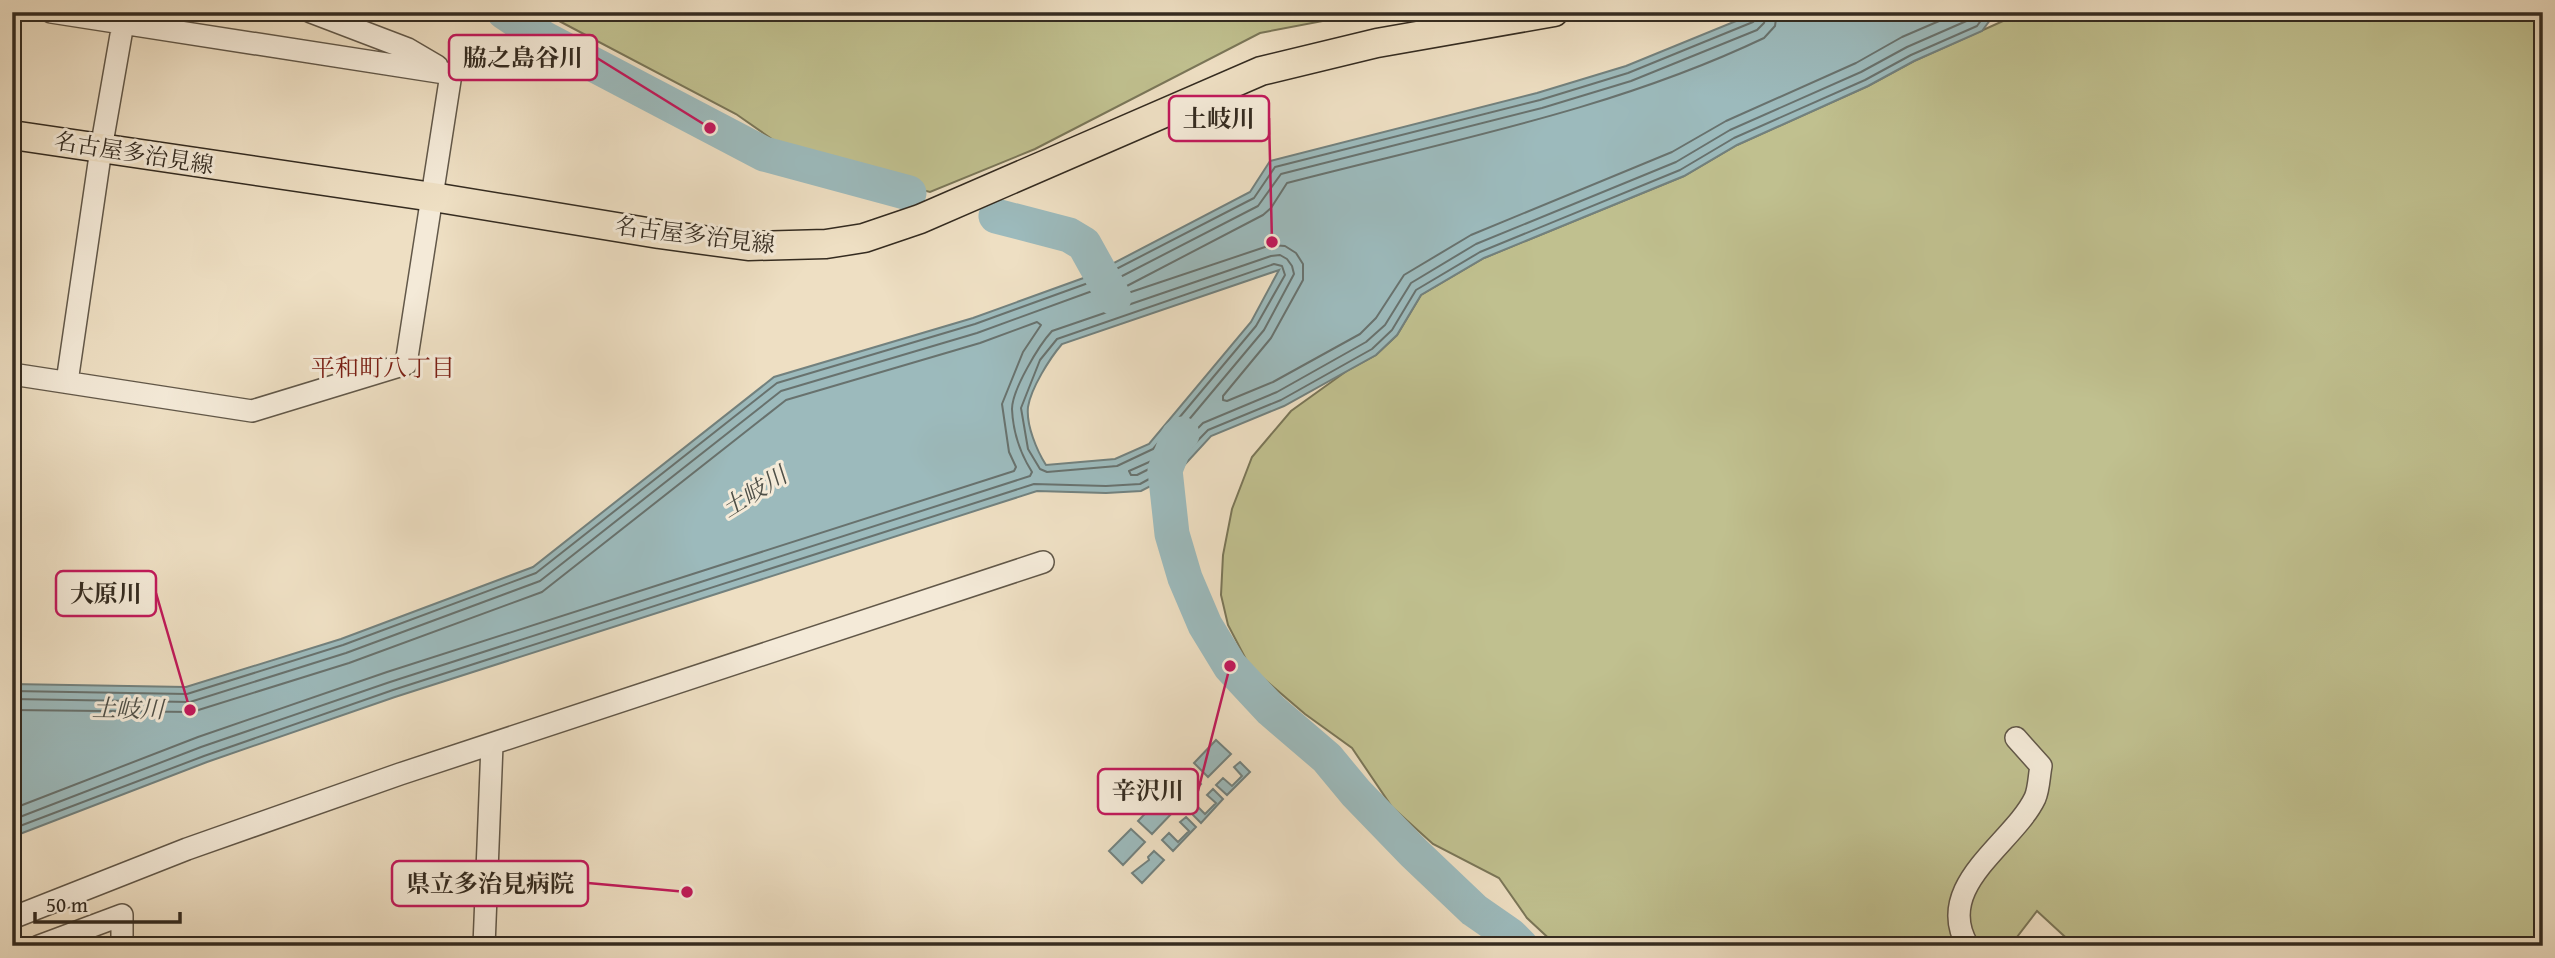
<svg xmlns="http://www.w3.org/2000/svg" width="2555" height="958" font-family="'Gentium Book Plus','Noto Serif JP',serif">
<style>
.green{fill:#c0c08f;stroke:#7a7658;stroke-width:2}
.water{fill:#9cbabc;stroke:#72817e;stroke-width:2;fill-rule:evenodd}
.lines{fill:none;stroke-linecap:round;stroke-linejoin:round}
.shore{stroke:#68726e;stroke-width:2}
.river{stroke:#9cbabc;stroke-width:35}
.minor-casing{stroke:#625849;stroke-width:24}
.major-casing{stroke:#342b20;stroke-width:31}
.minor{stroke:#f4ead8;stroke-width:21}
.major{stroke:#eedfc3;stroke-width:28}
.labels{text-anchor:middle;stroke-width:6;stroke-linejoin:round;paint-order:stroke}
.street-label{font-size:23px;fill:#342b20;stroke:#f4ead8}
.neighbourhood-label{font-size:24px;fill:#7a1f14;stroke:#f4ead8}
.water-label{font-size:24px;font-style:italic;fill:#4e4f47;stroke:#f4ead8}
.leader{fill:none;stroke:#c2185b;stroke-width:2.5}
.callout-dot{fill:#c2185b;stroke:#f4ead8;stroke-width:2.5}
.callout{fill:#f4ead8;stroke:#c2185b;stroke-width:2.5}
.callout-label{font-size:24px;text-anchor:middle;font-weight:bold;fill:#342b20}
</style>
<rect width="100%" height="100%" fill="#eedfc3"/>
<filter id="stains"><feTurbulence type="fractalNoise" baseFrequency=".00286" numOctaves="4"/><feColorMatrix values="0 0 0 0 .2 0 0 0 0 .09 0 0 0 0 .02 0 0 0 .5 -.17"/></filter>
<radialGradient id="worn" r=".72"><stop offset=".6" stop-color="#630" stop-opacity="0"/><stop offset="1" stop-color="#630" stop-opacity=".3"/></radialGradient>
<!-- green -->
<path class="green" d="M 542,12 L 1370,12 L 1260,33 L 1035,149 L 930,192 L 802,160 L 736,114 Z
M 2023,12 L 2543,12 L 2543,946 L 2075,946 L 2037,911 L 2010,946 L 1557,946 L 1527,918 L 1499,878 L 1433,844 L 1392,807 L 1352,748 L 1305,714 L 1250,667 L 1228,625 L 1221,595 L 1223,555 L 1232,509 L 1252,457 L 1291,411 L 1348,370 L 1376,355 L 1397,335 L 1421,295 L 1484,258 L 1684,176 L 1737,145 L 1868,86 L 1914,61 Z"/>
<!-- water -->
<path class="water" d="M 1758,12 L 1996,12 L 1982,31 L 1914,61 L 1868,86 L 1737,145 L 1684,176 L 1484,258 L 1421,295 L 1397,335 L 1376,355 L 1284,406 L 1211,436 L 1178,472 L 1141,491 L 1106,493 L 1037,491 L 395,697 L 207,762 L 12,837 L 12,684 L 186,687 L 341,639 L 533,567 L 774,377 L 973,318 L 1089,276 L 1250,192 L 1270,161 L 1537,93 L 1626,66 ZM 1279,270 L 1251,322 L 1149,444 L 1115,459 L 1046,465 C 1037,451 1026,425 1028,407 C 1031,388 1050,358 1062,344 Z
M 1216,740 L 1231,754 L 1208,777 L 1194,763 Z
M 1240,762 L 1250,772 L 1227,795 L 1216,785 L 1223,778 L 1232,786 L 1242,776 L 1234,767 Z
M 1186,770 L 1201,784 L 1179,808 L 1164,794 Z
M 1213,789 L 1223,799 L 1201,823 L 1190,812 L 1196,805 L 1205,814 L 1216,803 L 1207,795 Z
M 1160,798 L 1174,811 L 1152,834 L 1138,821 Z
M 1186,817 L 1196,827 L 1173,851 L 1162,840 L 1169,833 L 1178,842 L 1189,831 L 1180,822 Z
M 1131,829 L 1145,842 L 1123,865 L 1109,851 Z
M 1154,851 L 1164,860 L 1142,883 L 1132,873 L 1149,860 L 1148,857 Z"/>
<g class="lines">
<!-- shore -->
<path class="shore" d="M 1777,12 L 1775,26 L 1764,38 C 1613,110 1448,141 1287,183 L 1271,208 L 1263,215 L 1123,288 L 1121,292 L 1125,294 L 1271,245 L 1285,246 L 1296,253 L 1303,264 L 1303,280 L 1271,338 L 1223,396 L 1223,400 L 1227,401 L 1273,382 L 1360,334 L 1376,318 L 1404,275 L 1471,235 L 1672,152 L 1726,121 L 1856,63 L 1902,37 L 1960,12
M 1274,264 L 1282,266 L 1285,275 L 1256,326 L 1153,449 L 1117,466 L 1047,472 L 1040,469 L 1028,449 L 1021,408 L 1040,360 L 1057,339 Z
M 12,691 L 187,694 L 343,645 L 536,573 L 777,383 L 975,324 L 1091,282 L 1254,198 L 1275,167 L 1540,100 L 1628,73 L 1753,22 L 1757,18 L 1758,12
M 12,699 L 190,702 L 346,653 L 540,581 L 781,391 L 977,333 L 1095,290 L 1258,206 L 1281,174 L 1542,108 L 1631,81 L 1757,30 L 1764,23 L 1767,12
M 12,710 L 192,712 L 349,663 L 542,592 L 786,400 L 980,343 L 1037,322 L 1041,325 L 1023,352 L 1002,404 L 1009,452 L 1016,467 L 1014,471 L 387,672 L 198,737 L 12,809
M 12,820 L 201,747 L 390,682 L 1030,476 L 1032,472 C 1020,453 1013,432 1012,409 C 1012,390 1039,345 1052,331 L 1271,256 L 1280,255 L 1287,259 L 1292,266 L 1294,274 L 1264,330 L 1156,459 L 1129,471 L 1131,475 L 1137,475 L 1167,460 L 1203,423 L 1277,392 L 1366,342 L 1385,325 L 1411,283 L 1476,244 L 1676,162 L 1730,130 L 1861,72 L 1907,47 L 1971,19 L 1976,12
M 12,829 L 204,756 L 393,690 L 1034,484 L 1106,486 L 1140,484 L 1173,466 L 1208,430 L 1281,400 L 1372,349 L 1392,330 L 1416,290 L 1480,252 L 1680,170 L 1734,138 L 1865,80 L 1911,55 L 1977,26 L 1987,12"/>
<!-- river -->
<path class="river" d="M 504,12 L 545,39 L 764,154 L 909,193
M 996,216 L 1069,235 L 1084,244 L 1114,298
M 1182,434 L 1178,437 L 1165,470 L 1172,534 L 1185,578 L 1205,625 L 1230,666 L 1271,710 L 1327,758 L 1356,793 L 1414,853 L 1474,910 L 1510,935 L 1521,946"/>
<defs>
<path id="minor" d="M 51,12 L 451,74
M 311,12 L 408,49 L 437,66
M 12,374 L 252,411 L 406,364 L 451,74
M 67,382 L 101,149 L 125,12
M 12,918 L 187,849 L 400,774 L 1043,562
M 39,946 L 122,915 L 122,946
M 484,946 L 492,745
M 1968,946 C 1932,886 2013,844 2035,798 C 2039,789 2039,776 2041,766 L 2016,738"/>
<path id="major" d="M 12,135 L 433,197 L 659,234 L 748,246 L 826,244 L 864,238 L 920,219 L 1261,71 L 1377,43 L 1554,12"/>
</defs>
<!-- minor casing -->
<use href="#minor" class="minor-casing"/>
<!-- major casing -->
<use href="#major" class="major-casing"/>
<!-- minor -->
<use href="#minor" class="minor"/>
<!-- major -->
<use href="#major" class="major"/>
</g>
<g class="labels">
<!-- street labels -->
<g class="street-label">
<text transform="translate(134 153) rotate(9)" y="8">名古屋多治見線</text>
<text transform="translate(695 235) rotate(7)" y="8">名古屋多治見線</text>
</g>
<!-- neighbourhood labels -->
<g class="neighbourhood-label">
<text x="383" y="376">平和町八丁目</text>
</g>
<!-- water labels -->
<g class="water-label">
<text transform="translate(754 492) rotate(-32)" y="8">土岐川</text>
<text transform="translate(128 709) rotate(1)" y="8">土岐川</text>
</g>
</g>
<!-- callouts -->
<path class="leader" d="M710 128L597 58M1272 242L1269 118M190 710L156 593M1230 666L1198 791M687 892L588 883"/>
<g class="callout-dot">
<circle cx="710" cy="128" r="7"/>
<circle cx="1272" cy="242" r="7"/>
<circle cx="190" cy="710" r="7"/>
<circle cx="1230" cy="666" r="7"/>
<circle cx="687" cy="892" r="7"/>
</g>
<g class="callout">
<rect x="449" y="35" width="148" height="45" rx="7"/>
<rect x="1169" y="96" width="100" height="45" rx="7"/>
<rect x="56" y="571" width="100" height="45" rx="7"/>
<rect x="1098" y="769" width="100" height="45" rx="7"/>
<rect x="392" y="861" width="196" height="45" rx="7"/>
</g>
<g class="callout-label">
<text x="523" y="66">脇之島谷川</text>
<text x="1219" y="127">土岐川</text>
<text x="106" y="602">大原川</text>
<text x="1148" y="799">辛沢川</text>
<text x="490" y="892">県立多治見病院</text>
</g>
<!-- margin -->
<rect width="2555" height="958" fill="none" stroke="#eedfc3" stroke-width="42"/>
<rect x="14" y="14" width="2527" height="930" fill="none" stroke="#342b20" stroke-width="3.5"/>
<rect x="21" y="21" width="2513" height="916" fill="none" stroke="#342b20" stroke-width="2"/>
<!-- scale -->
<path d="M35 912v10h145v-10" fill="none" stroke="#342b20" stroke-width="3.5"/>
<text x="46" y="912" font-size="21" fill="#342b20" stroke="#f4ead8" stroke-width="5" paint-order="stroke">50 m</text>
<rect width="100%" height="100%" filter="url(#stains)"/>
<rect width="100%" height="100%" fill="url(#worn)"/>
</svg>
